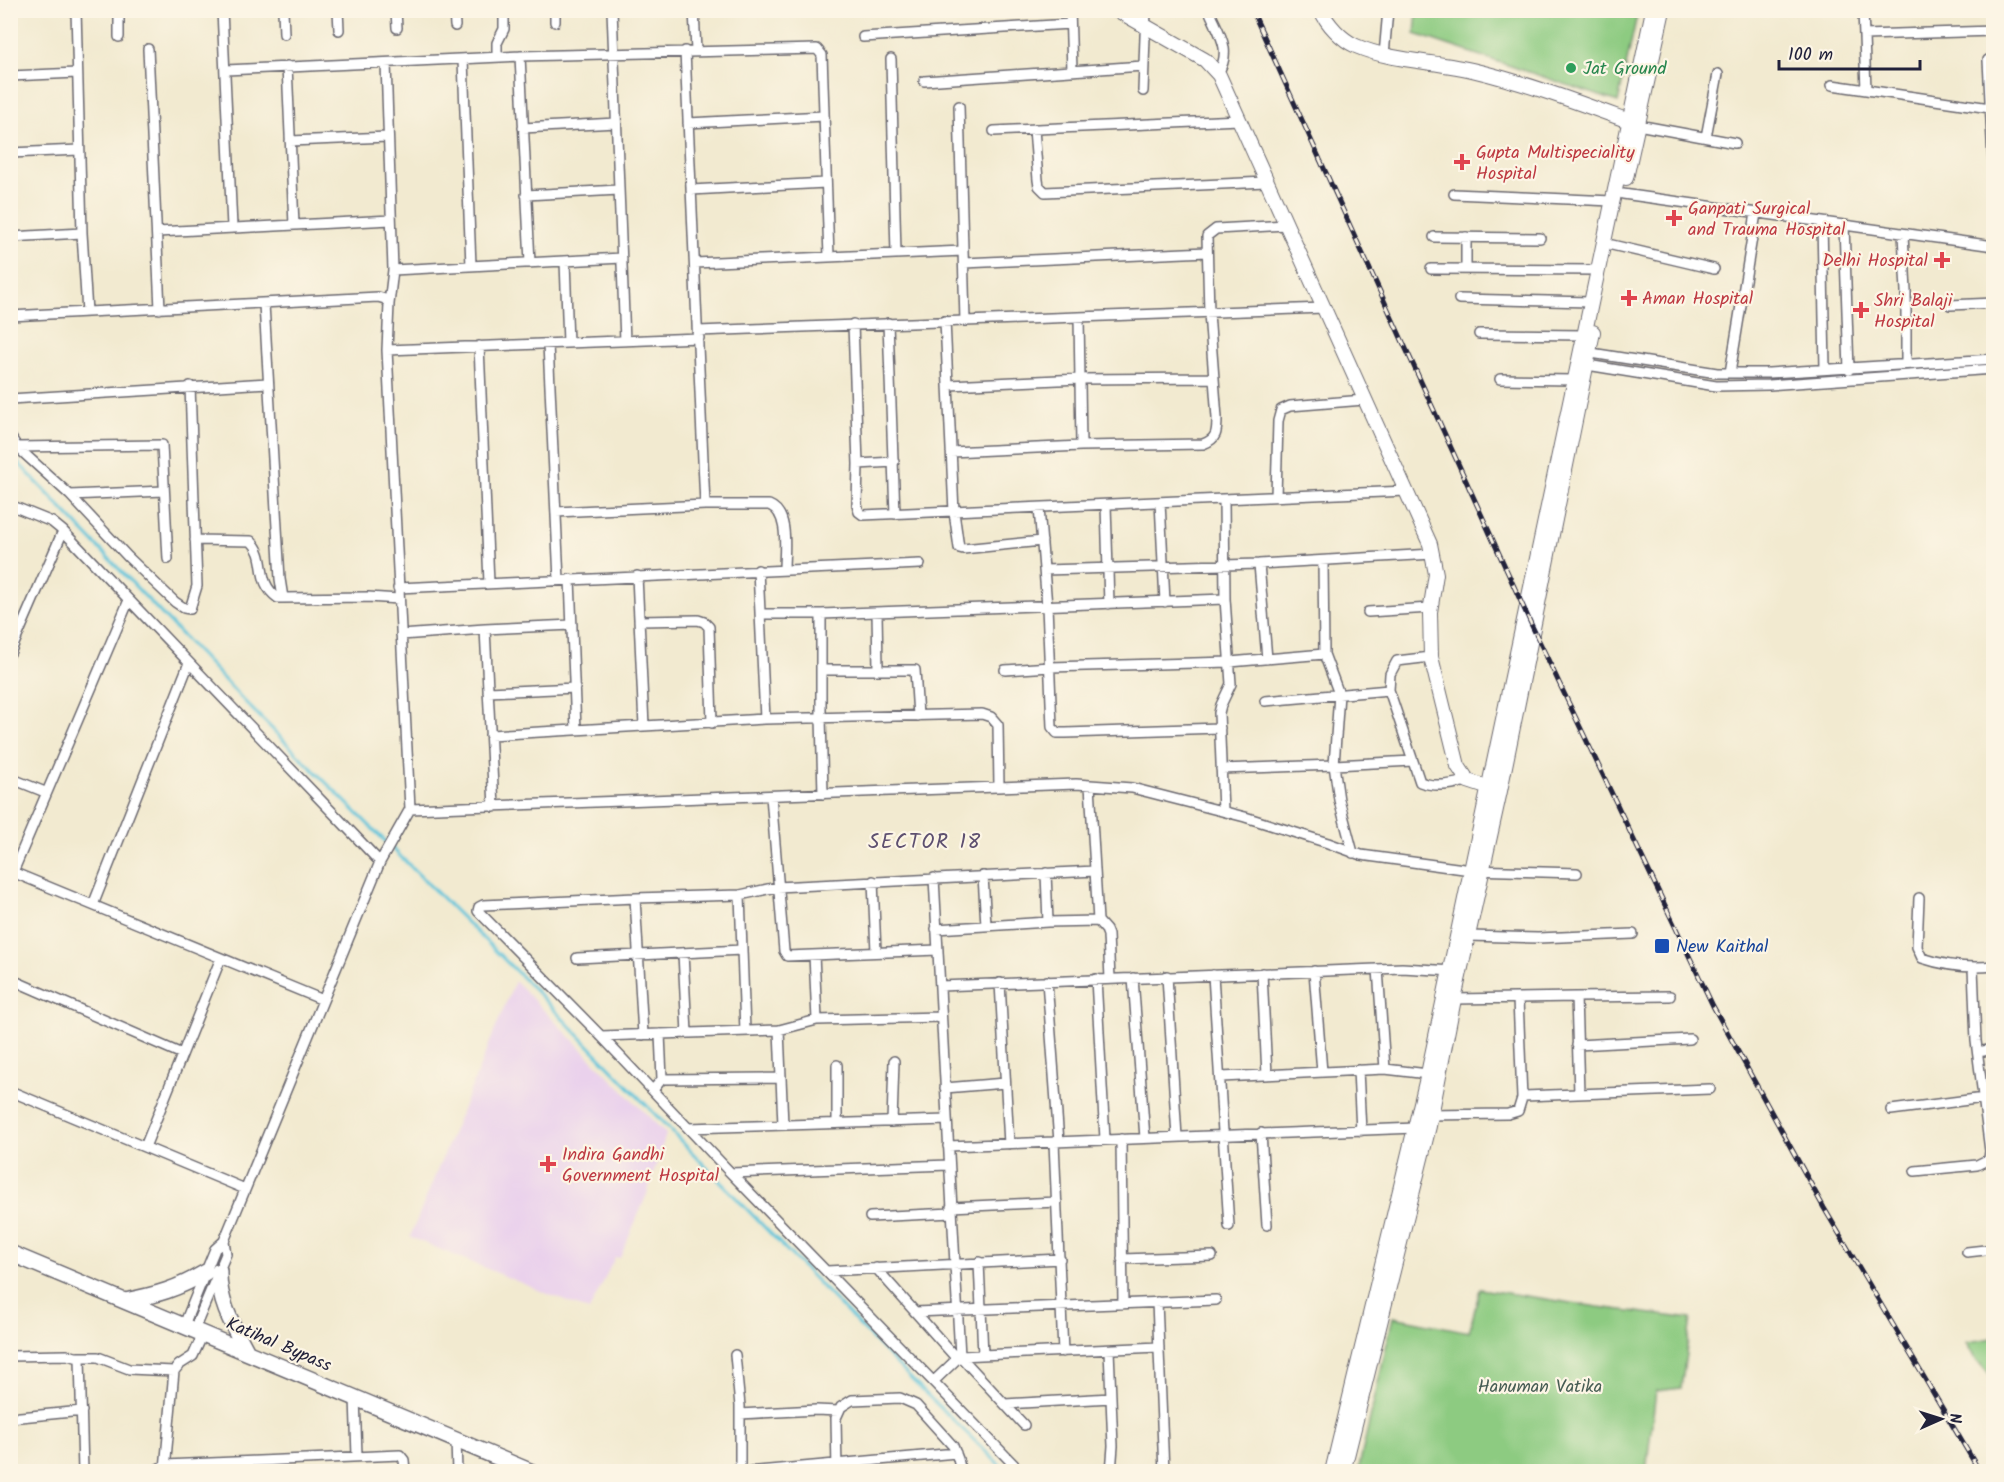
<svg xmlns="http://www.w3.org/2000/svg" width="2004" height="1482" font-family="Kalam,sans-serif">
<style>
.built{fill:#ead1ec}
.green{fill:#8dcb81;stroke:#58765e;stroke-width:1.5}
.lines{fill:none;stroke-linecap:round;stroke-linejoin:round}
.stream{stroke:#5ec4db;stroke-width:3}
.street-casing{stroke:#6b686f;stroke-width:12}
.secondary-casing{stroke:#6b686f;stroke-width:16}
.primary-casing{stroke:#6b686f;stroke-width:18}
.street{stroke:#fff;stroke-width:9}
.secondary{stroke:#fff;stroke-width:14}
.primary{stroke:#fff;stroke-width:15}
.rail-casing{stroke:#22223b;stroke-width:5}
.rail{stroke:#fcf5e5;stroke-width:3;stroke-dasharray:9;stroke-linecap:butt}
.leisure-dot{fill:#2e9e5b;stroke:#fcf5e5;stroke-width:2}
.health-dot{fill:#e0444e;stroke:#fcf5e5;stroke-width:2}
.transit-dot{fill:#1a4fb4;stroke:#fcf5e5;stroke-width:2}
.labels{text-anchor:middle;stroke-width:4.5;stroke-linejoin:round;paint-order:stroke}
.leisure-label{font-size:18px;fill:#27864d;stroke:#fcf5e5;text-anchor:start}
.health-label{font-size:18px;fill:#be3a42;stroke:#fcf5e5;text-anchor:start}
.transit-label{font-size:18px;fill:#164399;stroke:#fcf5e5;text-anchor:start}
.street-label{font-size:18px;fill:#22223b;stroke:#fcf5e5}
.park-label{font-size:18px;fill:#475d54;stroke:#fcf5e5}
.quarter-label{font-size:21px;letter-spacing:1.5px;fill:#5e5070;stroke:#fcf5e5}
</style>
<rect width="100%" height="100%" fill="#fcf5e5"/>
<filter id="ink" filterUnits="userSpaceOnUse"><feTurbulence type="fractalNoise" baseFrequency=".0167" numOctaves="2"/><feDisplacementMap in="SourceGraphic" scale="12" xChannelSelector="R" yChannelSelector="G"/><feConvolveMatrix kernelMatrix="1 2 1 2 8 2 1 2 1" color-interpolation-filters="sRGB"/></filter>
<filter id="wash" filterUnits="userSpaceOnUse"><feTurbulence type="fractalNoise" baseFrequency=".008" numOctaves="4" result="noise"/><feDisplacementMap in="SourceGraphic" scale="24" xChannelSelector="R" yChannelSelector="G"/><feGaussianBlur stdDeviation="1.35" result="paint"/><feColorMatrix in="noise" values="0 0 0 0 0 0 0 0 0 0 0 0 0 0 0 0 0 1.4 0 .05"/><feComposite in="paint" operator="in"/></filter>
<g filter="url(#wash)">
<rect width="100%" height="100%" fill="#f2ead0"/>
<!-- built -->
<path class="built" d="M 515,981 L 666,1134 L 647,1194 L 620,1258 L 615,1257 L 589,1311 L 410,1237 Z"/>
<!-- green -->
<path class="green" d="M 1417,11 L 1638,11 L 1618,102 L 1415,34 Z
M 1480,1289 L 1598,1307 L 1691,1319 L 1681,1388 L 1656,1391 L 1646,1471 L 1358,1471 L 1393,1317 L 1469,1332 Z
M 1993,1338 L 1994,1338 L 1993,1379 L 1976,1359 L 1967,1342 Z"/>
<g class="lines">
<!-- stream -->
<path class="stream" d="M 10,454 L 247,704 L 533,988 L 918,1386 L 1007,1472"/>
</g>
</g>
<g filter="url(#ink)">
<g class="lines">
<defs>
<path id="street" d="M 76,10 L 82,233 L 87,312
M 119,10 L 119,37
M 222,10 L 232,227
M 283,10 L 284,34
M 338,10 L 339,30
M 396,10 L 397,28
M 454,10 L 455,26
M 555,10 L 555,22
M 612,10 L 625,341
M 694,10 L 696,51
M 1070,10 L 1072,70
M 1209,10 C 1218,32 1233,50 1218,73
M 1863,10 L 1866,90
M 1864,35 L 1994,31
M 863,37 L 1070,24
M 148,49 L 160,309
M 685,51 L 705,505
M 1384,55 L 1388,10
M 520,56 L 530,263
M 497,57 L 497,43 L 504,29 L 504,10
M 891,59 L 896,254
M 463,60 L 471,266
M 1988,60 L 1994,181
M 386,63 L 393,270 L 389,304
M 287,66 L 294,225
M 226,70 L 520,56 L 817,49 L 822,55 L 829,257
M 10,76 L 77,73
M 924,81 L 1143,66
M 1832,85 L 1990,108
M 1143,91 L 1146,10
M 688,123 L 824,116
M 1638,125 L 1735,143
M 523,128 L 616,123
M 1034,129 L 1038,180 L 1039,186 L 1045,192 L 1266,182
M 994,131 L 1239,120
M 1706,137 L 1718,74
M 290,141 L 388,137
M 10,153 L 79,150
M 691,190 L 826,183
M 1454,194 L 1612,201
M 1623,194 L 1994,246
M 526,195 L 619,190
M 1822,222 L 1825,368
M 1844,225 L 1849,370
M 157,232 L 391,220
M 1903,234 L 1906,291 L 1906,364
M 10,237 L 82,233
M 1434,237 L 1540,238
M 1612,245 L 1714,269
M 565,261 L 568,343
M 695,263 L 963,251
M 964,263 L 1207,252
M 1431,269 L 1597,270
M 1466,269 L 1466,237
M 393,270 L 622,258
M 1459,299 L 1590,302
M 1950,305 L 1994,303
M 10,316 L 378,297 L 385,299 L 389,304 L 387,350 L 410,809 L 380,862 L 224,1241 L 215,1249 L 184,1325
M 1079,317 L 1081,446
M 945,321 L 954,512 L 959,548 L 963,549 L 1042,541
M 965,321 L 1324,308
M 888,323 L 895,514
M 853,324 L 858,464 L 857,505 L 859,512 L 863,515 L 1406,491
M 698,331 L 965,321 L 959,106
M 1479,334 L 1584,335
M 548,344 L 559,580
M 479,346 L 489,583
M 387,350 L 699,338
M 1585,352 L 1717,373 L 1769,373 L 1994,359
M 1581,364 L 1716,386 L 1769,385 L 1994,369
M 1730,373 L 1756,213
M 1500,379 L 1573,380
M 949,385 L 1080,379 L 1214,378
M 10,399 L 268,383
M 10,436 L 17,447 L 70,495 L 128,557 L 175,602 L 184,608 L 190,609 L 197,586 L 190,386
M 17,447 L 162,445 L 168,559
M 951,452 L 1081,446 L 1203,444 C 1217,439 1217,432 1217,418 L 1209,313 L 1207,236 L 1216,229 L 1287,225
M 858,464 L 894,462
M 70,495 L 164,491
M 1276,497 L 1278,421 L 1281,410 L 1290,406 L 1364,400
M 1160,502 L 1165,602
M 10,505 L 52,522 L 63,531 L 380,862
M 1106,505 L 1109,604
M 1039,508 L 1047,606 L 1052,727 L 1057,733 L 1066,733 L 1220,728
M 556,512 L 705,505 L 769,505 C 790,513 784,550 784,569
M 195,540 L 251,541 C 269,558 254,581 278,598 L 283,598 L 280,579 L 264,304
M 1259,564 L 1267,659
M 758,570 L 765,719
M 1044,570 L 1259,564 L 1433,554
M 637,576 L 644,726
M 570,579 L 576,730
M 398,588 L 920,564
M 283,598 L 368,597 L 399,599
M 877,612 L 878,669
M 1368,612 L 1430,608
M 761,614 L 821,614 L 1225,599
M 821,614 L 821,717 L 823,794
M 639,621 L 698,620 L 704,622 L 709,627 L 712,723
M 401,635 L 485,629
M 10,653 L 63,531
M 1431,657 L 1397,661 L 1390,674 L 1389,690 L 1420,782 C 1436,788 1453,784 1468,781
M 821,670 L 915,670 L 918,716
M 1005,670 L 1050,667 L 1230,662 L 1324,654
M 488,692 L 575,688
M 1265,701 L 1389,690
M 490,735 L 765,719 L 982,714 L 991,717 L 998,725 L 999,787
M 1221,769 L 1334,765 L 1339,694 L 1324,654 L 1323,561
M 10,778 L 45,792
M 1090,785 L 1098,921 L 1106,930 L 1108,935 L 1110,979
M 771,796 L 784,951 L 787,956 L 938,950
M 494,807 L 485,629 L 572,625
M 410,809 L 1076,784 L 1132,788 L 1245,817 L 1328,843 L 1361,855 L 1471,870 L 1577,873
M 1223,811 L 1219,713 L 1221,705 L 1231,684 L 1225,599 L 1224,499
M 1353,853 L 1339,800 L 1334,765 L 1413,761
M 10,871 L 323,1000
M 13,872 L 129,600
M 1046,873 L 1048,922
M 983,876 L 986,925
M 873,881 L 876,952
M 740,895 L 745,1031
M 635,898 L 643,1035
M 1919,898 L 1917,947 L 1922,958 C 1946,966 1968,969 1994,966
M 93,905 L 189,663
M 936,929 L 1048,922 L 1098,921
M 1469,936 L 1538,938 L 1633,934
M 683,953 L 687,1033
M 814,955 L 817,1020 L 941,1017
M 577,958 L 742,950
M 1378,969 L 1385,1069
M 1314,971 L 1322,1072
M 1262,973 L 1267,1075
M 1213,975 L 1229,1226
M 1167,976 L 1177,1137
M 1133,978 L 1145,1138
M 10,979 L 182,1054
M 1096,979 L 1105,1139
M 1047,981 L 1059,1142
M 1000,983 L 1009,1144
M 940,986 L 1402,968 L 1453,971
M 1576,997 L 1670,996
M 1454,999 L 1576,997 L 1579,1093
M 1518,999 L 1522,1098
M 779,1030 L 783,1125
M 660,1034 L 662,1079
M 601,1036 L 779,1030 L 817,1020
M 1577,1045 L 1690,1039
M 1978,1052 L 1994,1049
M 837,1065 L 837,1123
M 1358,1070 L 1361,1131
M 1221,1077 L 1385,1069 L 1428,1074
M 945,1088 L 1005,1083
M 653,1090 L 662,1079 L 781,1078
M 10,1091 L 245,1189
M 1891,1110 L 1984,1098
M 1427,1115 L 1508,1114 L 1518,1111 L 1522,1098 L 1524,1096 L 1710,1089
M 892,1122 L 894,1061
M 688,1128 L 947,1120
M 1261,1133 L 1267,1225
M 1121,1139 L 1123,1304
M 1054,1142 L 1063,1352
M 948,1146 L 1416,1128
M 145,1147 L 221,958
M 1915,1171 L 1977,1165 L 1989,1159 L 1990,1151 L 1976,1041 L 1973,968
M 731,1173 L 949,1165
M 951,1207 L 1057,1202
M 870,1217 L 952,1213
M 1967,1252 L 1994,1249
M 1122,1259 L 1212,1256
M 979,1262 L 983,1355
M 876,1268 L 957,1359
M 827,1271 L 1060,1259
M 1157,1302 L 1164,1472
M 915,1312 L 1216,1300
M 194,1330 L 226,1254 L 224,1241
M 1109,1350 L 1113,1446 L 1111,1472
M 735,1355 L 740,1406 L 740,1472
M 10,1356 L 67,1355 L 80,1358 L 83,1472
M 960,1356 L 1159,1347
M 960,1356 L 1024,1425
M 78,1357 L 98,1357 L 129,1369 L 174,1371
M 934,1381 L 960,1356 L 934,878
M 355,1397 L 357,1456
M 1005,1404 L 1111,1398
M 740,1414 L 816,1410 L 838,1411
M 10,1418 L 82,1411
M 456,1440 L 457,1472
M 165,1469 L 174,1371 L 179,1365 L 193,1356 L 203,1334
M 153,1472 L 165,1465 L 400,1455 L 404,1460 L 405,1472
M 746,1472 L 956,1453
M 837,1472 L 836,1418 L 841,1407 L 852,1400 L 900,1398 L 916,1405 L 953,1446 L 958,1459 L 961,1472
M 1021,1472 L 725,1167 L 601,1036 L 478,911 L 479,907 L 483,905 L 635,898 L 740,895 L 777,887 L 1095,871"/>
<path id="secondary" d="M 1117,10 L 1205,60 L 1219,75 L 1430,544 L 1436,574 L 1430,612 L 1431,657 L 1458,766 L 1468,781 L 1498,791
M 1321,10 C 1327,24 1342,40 1356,46 C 1393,62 1437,61 1476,71 C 1530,84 1585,105 1637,124
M 1626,178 L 1663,10
M 1332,1472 L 1428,1074 L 1653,10
M 1343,1472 L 1429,1126 L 1454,999 L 1500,791 L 1593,332"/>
<path id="primary" d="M 10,1253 L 532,1472
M 219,1271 C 218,1301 233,1326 247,1352
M 125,1301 C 156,1295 178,1289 206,1272"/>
</defs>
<!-- street casing -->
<use href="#street" class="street-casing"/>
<!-- secondary casing -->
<use href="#secondary" class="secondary-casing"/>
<!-- primary casing -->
<use href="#primary" class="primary-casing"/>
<!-- street -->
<use href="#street" class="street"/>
<!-- secondary -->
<use href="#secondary" class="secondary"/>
<!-- primary -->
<use href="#primary" class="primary"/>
<defs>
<path id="rail" d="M 1252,10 L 1532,626 L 1713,1006 L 1824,1208 L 1980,1472"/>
</defs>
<!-- rail casing -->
<use href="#rail" class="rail-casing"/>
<!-- rail -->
<use href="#rail" class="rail"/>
</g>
</g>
<!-- markers -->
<circle class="leisure-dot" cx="1571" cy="68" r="6"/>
<g class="health-dot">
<path d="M1459 153h6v6h6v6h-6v6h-6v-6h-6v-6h6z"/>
<path d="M1671 209h6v6h6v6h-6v6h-6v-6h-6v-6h6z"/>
<path d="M1939 251h6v6h6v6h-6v6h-6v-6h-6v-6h6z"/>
<path d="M1626 289h6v6h6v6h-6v6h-6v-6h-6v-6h6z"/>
<path d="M1858 301h6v6h6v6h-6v6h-6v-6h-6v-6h6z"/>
<path d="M545 1155h6v6h6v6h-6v6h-6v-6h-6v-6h6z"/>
</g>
<rect class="transit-dot" x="1654" y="938" width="16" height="16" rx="3"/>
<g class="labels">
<!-- leisure labels -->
<g class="leisure-label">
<text x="1583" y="74">Jat Ground</text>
</g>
<!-- health labels -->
<g class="health-label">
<text x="1476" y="158">Gupta Multispeciality<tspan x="1476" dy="21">Hospital</tspan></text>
<text x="1688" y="214">Ganpati Surgical<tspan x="1688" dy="21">and Trauma Hospital</tspan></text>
<text x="1928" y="266" text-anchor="end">Delhi Hospital</text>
<text x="1642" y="304">Aman Hospital</text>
<text x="1874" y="306">Shri Balaji<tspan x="1874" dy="21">Hospital</tspan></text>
<text x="562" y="1160">Indira Gandhi<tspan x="562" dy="21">Government Hospital</tspan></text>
</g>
<!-- transit labels -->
<g class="transit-label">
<text x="1676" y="952">New Kaithal</text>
</g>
<!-- street labels -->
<g class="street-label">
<text transform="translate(279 1344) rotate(23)" y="6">Katihal Bypass</text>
</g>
<!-- park labels -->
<g class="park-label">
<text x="1540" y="1392">Hanuman Vatika</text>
</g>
<!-- quarter labels -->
<g class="quarter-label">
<text x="925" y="848">SECTOR 18</text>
</g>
</g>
<!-- margin -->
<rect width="2004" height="1482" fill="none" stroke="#fcf5e5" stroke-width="36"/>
<!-- north arrow -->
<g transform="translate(1941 1419) rotate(87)" stroke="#fcf5e5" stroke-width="4.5" paint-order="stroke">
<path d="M0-4.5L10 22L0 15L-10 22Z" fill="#22223b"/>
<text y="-9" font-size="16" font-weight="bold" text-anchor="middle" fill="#22223b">N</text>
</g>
<!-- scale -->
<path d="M1779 60v9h141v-9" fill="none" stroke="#22223b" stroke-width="3"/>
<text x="1788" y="60" font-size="18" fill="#22223b" stroke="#fcf5e5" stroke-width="4.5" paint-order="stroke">100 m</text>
</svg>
